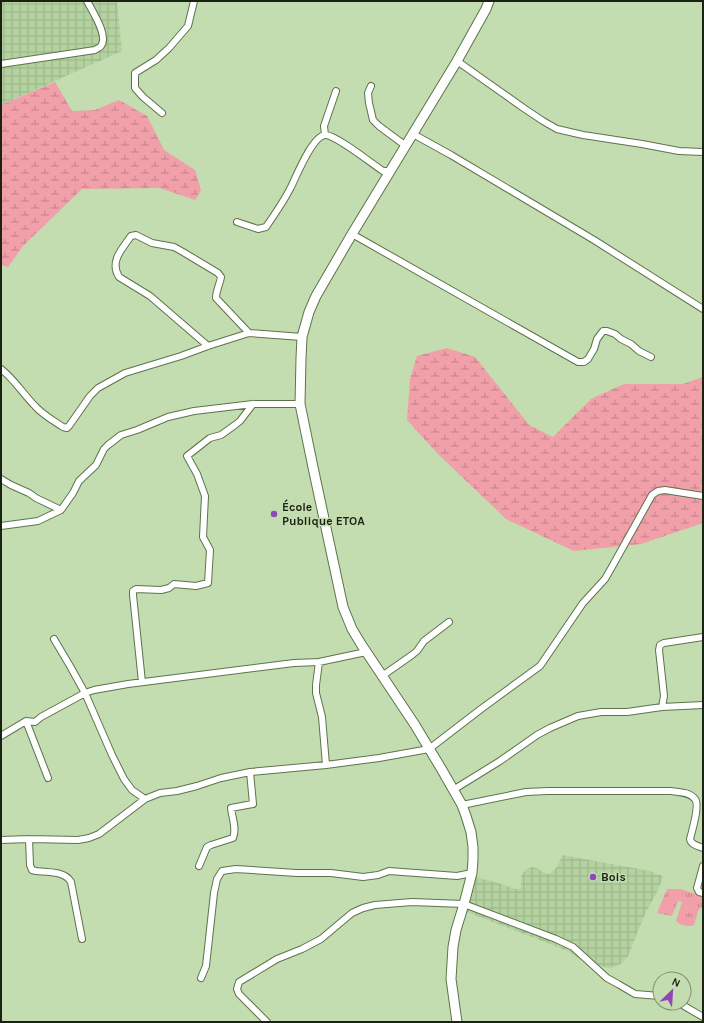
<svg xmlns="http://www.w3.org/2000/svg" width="704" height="1023" font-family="Karla,sans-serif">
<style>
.industrial{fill:url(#industrial-grid)}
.grass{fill:url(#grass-tufts)}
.wetland{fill:url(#wetland-marsh)}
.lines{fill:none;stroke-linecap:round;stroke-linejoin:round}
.street-casing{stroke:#5d744b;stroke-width:8}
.secondary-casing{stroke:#5d744b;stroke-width:11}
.street{stroke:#fff;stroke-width:6}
.secondary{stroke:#fff;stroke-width:9}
.poi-dot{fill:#9247b9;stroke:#c3ddb0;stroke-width:1.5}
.labels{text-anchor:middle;stroke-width:3;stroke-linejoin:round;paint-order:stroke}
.poi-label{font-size:12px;font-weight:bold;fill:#1a2313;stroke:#c3ddb0;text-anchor:start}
</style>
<defs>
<pattern id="industrial-grid" width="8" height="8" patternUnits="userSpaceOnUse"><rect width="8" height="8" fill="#b4d29f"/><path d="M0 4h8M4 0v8" fill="none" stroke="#9ab488"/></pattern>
<pattern id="grass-tufts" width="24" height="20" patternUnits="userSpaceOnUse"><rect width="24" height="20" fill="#f19fa8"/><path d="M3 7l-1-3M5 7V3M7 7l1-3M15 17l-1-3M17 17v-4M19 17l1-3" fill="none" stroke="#c28188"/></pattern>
<pattern id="wetland-marsh" width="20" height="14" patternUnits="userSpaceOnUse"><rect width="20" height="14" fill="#f19fa8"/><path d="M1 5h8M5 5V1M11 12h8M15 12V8" fill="none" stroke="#c28188"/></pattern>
</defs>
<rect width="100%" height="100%" fill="#c3ddb0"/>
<!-- industrial -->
<path class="industrial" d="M 1,1 L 117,1 L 122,51 L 1,105 Z
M 562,855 L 650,871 L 660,875 L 663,877 L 657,892 L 645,914 L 628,956 L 622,963 L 616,966 L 609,968 L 598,966 L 583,961 L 566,950 L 467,912 L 466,913 L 475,876 L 486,880 L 492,881 L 516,889 L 519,889 L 521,887 L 521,876 L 526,869 L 533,867 L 537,868 L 544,873 L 549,874 L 556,868 L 559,863 Z"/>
<!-- grass -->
<path class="grass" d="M 667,889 L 680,889 L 703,896 L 703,906 L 698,911 L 694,925 C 688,927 681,926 676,921 L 682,902 L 678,901 L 672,916 L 657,913 Z"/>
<!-- wetland -->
<path class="wetland" d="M 55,82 L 72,111 L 95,110 L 119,100 L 147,116 L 164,150 L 195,170 L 201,190 L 195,200 L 160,188 L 82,189 L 23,246 L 8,267 L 1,265 L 1,105 Z
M 447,348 L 475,357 L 529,425 L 553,437 L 591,399 L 624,384 L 683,384 L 703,377 L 703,523 L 641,544 L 574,551 L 506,519 L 438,454 L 407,420 L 410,379 L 417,356 Z"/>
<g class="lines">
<defs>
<path id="street" d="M 457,61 L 525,109 L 543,121 L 557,129 L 583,135 L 642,144 L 679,151 L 703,152
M 1,64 L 95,50 C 97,48 100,48 101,46 C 109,36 92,11 87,1
M 371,86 L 368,93 L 369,103 L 373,120 L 379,126 L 406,146
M 162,113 L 143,97 L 135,88 L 135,73 L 156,60 L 169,48 L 188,26 L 194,1
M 413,134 L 451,155 L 515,193 L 594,240 L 703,309
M 325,135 L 324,126 L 336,91
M 237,222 L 258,229 L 266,227 C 275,214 284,201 291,187 C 296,177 313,134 326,135 C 337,136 371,163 383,171 L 390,171
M 352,234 L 578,362 L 584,362 L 588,359 L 594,349 L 597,339 L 603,331 L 607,331 L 615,334 L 621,339 L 631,344 L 639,351 L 651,357
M 208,346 L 150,296 L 119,277 C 109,261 123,248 131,236 L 136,235 L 152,243 L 174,247 L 183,252 L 218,273 L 221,277 C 220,284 216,290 216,298 L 249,333
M 1,369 C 15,380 23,394 35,406 C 43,415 54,421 63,427 L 67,428 L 69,426 L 90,396 L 98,388 L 125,373 L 181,356 L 208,346 L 249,333 L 302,337
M 1,479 L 11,485 L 29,493 L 36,498 L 61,510
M 1,526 L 38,521 L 61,510 L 73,493 L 79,481 L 96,465 L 104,449 L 108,445 L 121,435 L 137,430 L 168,417 L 194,411 L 253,404 L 300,404
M 54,639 L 70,666 L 85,693 L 94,690 L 128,684 L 294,663 L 319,662 L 366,652
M 382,676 L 412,655 L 417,651 L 424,641 L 449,622
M 142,682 L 133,595 L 133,591 L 136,589 L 161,590 L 169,588 L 174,584 L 196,586 L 208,583 L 210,550 L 203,537 L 205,496 L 197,474 L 187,456 L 210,438 L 221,435 L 235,425 L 240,421 L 253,404
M 662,707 L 664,696 L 659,650 L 660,645 L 664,643 L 703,637
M 1,736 L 26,721
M 326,765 L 379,758 L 429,749 L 481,709 L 540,666 L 583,603 L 605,579 L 613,565 L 652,495 L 658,491 L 665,490 L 703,496
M 48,778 L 26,721 L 35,722 L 41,717 L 85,693 L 112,755 L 124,779 L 132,790 L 145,799
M 453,790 L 500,761 L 537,735 L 550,728 L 578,716 L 601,712 L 627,712 L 662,707 L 703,705
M 462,805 L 526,792 L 548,791 L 671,791 C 679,792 690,792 695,799 C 700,805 692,831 690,839 C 691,845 698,846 703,848
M 29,839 L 30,865 L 32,870 L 36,871 C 47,872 65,871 71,882 L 82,939
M 1,840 L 29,839 L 78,840 L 89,838 L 99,834 L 145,799 L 160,793 L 177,791 L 197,786 L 221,778 L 250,772 L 326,765 L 322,717 L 316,693 L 316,685 L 319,662
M 199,866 L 207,847 L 211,845 L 233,838 C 237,828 232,818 231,808 L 247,805 L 253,804 L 250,772
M 703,866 L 697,888 L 699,892 L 703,893
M 201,978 L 206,966 L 214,893 L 217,879 L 222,871 L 236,869 L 297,873 L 331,873 L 363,877 L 378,875 L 389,871 L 457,876 L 472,873
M 679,1003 L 703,1017
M 267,1022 L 239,994 L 237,989 L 239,982 L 277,959 L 302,949 L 321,939 L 352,913 L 363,908 L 375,905 L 412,902 L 464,904 L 556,939 L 573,947 L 607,978 L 618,984 L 635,994 L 660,996"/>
<path id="secondary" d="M 457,1022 L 451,979 L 453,947 L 456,930 L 464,904 L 472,873 L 473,860 L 473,847 L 471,832 L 466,816 L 462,805 L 442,770 L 415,725 L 361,644 L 352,629 L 343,607 L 314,472 L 300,404 L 301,358 L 302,337 L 309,312 L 316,296 L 352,234 L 457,61 L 486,9 L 489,1"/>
</defs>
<!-- street casing -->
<use href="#street" class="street-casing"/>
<!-- secondary casing -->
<use href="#secondary" class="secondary-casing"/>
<!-- street -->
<use href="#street" class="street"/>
<!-- secondary -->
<use href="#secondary" class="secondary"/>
</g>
<!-- markers -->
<g class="poi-dot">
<circle cx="274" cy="514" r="4"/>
<circle cx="593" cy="877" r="4"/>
</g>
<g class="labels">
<!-- poi labels -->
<g class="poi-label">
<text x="282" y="511">École<tspan x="282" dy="14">Publique ETOA</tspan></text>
<text x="601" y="881">Bois</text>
</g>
</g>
<!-- border -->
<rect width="704" height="1023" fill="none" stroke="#1a2313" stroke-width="4"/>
<!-- north arrow -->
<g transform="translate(672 991) rotate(25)"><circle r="19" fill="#c3ddb0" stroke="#7f9371"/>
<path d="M0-3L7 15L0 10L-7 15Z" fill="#9247b9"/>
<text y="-6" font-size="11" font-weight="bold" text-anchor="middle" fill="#1a2313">N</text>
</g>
</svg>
